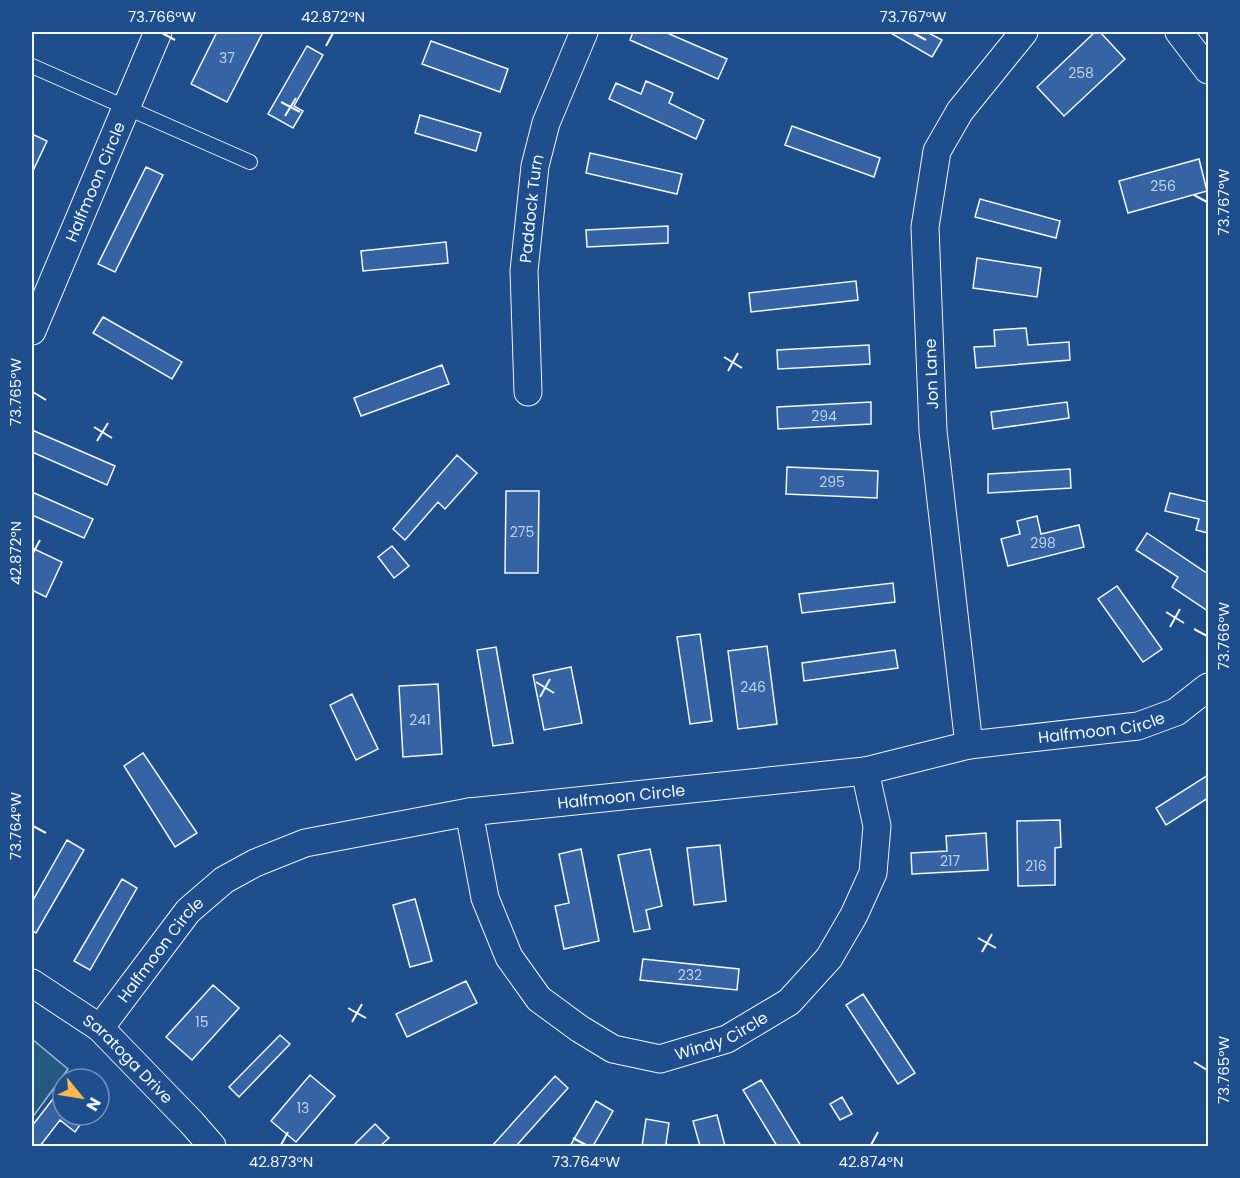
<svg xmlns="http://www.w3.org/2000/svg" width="1240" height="1178" font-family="Poppins,sans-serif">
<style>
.green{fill:#245a82;stroke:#a8bbd7;stroke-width:1.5}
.building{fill:#3563a3;stroke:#f2f6ff;stroke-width:1.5}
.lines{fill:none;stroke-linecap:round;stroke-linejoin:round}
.service-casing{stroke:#f2f6ff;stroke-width:16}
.minor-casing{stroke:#f2f6ff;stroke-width:29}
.service{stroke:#1f4e8c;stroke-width:14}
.minor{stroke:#1f4e8c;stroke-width:27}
.ticks{fill:none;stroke:#f2f6ff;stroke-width:2}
.labels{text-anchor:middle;stroke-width:4.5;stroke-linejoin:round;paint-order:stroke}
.number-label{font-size:14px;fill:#c3d1e8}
.street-label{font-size:16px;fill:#f2f6ff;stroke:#1f4e8c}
.neatline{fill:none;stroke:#f2f6ff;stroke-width:2}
.ticks-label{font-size:15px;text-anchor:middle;fill:#f2f6ff}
</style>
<rect width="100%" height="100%" fill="#1f4e8c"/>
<!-- green -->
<path class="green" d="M 32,1039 L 68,1069 L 32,1118 Z"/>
<!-- building -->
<path class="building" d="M 217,32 L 263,32 L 227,102 L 191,84 Z
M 633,32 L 665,32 L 727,59 L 718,79 L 630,40 Z
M 889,32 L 927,32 L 942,40 L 932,57 Z
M 1095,32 L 1100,32 L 1125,59 L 1064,116 L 1037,87 Z
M 431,41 L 508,69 L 500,92 L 422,64 Z
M 307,46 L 323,55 L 294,106 L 303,111 L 293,128 L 268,114 Z
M 646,81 L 673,93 L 669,103 L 704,120 L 696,139 L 609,99 L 616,83 L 641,94 Z
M 420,115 L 481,133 L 476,151 L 415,133 Z
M 792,126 L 880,158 L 874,177 L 785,145 Z
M 32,134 L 47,141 L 32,173 Z
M 590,153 L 682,174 L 677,194 L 586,173 Z
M 1199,159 L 1207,191 L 1128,213 L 1119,181 Z
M 146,167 L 163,175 L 115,272 L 98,264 Z
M 980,199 L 1060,221 L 1056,238 L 975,217 Z
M 668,226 L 668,243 L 587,247 L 586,230 Z
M 446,242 L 448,263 L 363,271 L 361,251 Z
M 977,258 L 1041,268 L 1037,297 L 973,288 Z
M 856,281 L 858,300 L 751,312 L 749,293 Z
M 103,317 L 182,362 L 172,379 L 93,333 Z
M 1026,328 L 1028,345 L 1069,342 L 1070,360 L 976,368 L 974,347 L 995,346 L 994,330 Z
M 869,345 L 870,364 L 778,369 L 777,350 Z
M 442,365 L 449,384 L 361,416 L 354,398 Z
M 871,402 L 871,424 L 778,429 L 777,407 Z
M 1067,402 L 1069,418 L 993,429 L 991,412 Z
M 32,430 L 115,466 L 107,485 L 32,452 Z
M 457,455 L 477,473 L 445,509 L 438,502 L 405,540 L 393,529 Z
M 787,467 L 878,471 L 877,498 L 786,494 Z
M 1070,469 L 1071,488 L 988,493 L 988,474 Z
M 506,491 L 539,491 L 538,573 L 505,573 Z
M 32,492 L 93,519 L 84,538 L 32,515 Z
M 1170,493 L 1208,502 L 1208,533 L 1196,530 L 1199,519 L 1165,511 Z
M 1037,516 L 1041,534 L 1079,525 L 1084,547 L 1008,566 L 1001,539 L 1020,534 L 1017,521 Z
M 1147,533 L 1208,574 L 1208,611 L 1172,587 L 1178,577 L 1136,550 Z
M 392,546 L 409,566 L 394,578 L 378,557 Z
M 32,548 L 62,562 L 46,597 L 32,590 Z
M 893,583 L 895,602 L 802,613 L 799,594 Z
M 1117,586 L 1162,649 L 1143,662 L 1098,599 Z
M 700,634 L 712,721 L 690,724 L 677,637 Z
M 767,646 L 777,724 L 738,729 L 728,651 Z
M 496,647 L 513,743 L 493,746 L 477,650 Z
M 895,650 L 898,668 L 804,681 L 802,663 Z
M 571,667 L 582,723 L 544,730 L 533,675 Z
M 438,684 L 442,754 L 403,757 L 399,686 Z
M 352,694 L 378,749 L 356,760 L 330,705 Z
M 143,753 L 197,833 L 175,847 L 124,766 Z
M 1208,775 L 1208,798 L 1166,825 L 1156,808 Z
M 1060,820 L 1061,847 L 1055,848 L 1055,885 L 1018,886 L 1017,821 Z
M 986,833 L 988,870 L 912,874 L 911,853 L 947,851 L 946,836 Z
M 67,840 L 84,850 L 36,933 L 32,930 L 32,902 Z
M 720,845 L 726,901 L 694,905 L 687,848 Z
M 581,849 L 599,941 L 564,949 L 555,906 L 569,903 L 559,854 Z
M 650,849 L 662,906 L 646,910 L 650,929 L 634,932 L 618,855 Z
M 122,879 L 137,888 L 90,970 L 74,961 Z
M 415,899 L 432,961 L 410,967 L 393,905 Z
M 643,959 L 739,969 L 737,990 L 640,980 Z
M 466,981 L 477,1003 L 407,1037 L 396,1014 Z
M 213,985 L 239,1008 L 192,1060 L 166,1037 Z
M 863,994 L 915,1073 L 898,1084 L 846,1005 Z
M 280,1035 L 290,1044 L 239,1097 L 229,1087 Z
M 310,1075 L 335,1096 L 296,1142 L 271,1121 Z
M 555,1076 L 568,1088 L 516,1146 L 492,1146 Z
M 761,1080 L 801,1146 L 777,1146 L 743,1090 Z
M 63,1086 L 63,1115 L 87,1115 L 75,1132 L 60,1120 L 40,1146 L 32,1146 L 32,1126 Z
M 842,1097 L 852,1114 L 840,1120 L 830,1104 Z
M 596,1101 L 613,1111 L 593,1146 L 570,1146 Z
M 717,1115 L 725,1146 L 700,1146 L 693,1121 Z
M 646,1119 L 669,1123 L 666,1144 L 672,1146 L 642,1146 Z
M 375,1124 L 389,1138 L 380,1146 L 353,1146 Z"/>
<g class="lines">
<defs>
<path id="service" d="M 32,66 L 250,162"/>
<g id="minor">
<path d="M 1179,32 L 1208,70"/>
<path id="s1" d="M 32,331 L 158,32"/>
<path id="s2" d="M 528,392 L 524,271 L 535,166 L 546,123 L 584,32"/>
<path d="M 969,745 L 933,431 L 925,227 L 937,151 L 960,111 L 1024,32"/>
<path id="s3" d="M 469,812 L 485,898 L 509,957 L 539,999 L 580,1029 L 613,1049 L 660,1059 L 727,1039 L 789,1002 L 829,958 L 854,915 L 873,873 L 877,826 L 865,771"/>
<path id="s4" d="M 32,983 L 100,1028 L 192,1123 L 212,1146"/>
<path id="s5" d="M 100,1028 L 188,911 L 224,880 L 255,863 L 305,843 L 469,812 L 865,771 L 969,745 L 1138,726 L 1176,712 L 1208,687"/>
</g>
</defs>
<!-- service casing -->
<use href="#service" class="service-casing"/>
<!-- minor casing -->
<use href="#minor" class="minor-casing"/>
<!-- service -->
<use href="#service" class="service"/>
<!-- minor -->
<use href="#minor" class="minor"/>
</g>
<!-- ticks -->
<path class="ticks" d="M 162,33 L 175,40M 913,33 L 926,40M 326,46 L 333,33M 281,102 L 300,112M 285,116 L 296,98M 1194,195 L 1207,202M 724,357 L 742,368M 728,371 L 738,353M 33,392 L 46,400M 94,427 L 112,438M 97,441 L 108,423M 33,553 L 40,540M 1166,612 L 1184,623M 1170,627 L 1180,609M 1194,629 L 1207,636M 536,682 L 554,693M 540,697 L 550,679M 33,826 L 46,833M 978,938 L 996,948M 982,952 L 992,934M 348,1008 L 366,1018M 352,1022 L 362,1004M 1194,1062 L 1207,1070M 573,1138 L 586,1145M 281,1145 L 288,1132M 871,1145 L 878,1132"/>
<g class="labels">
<!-- number labels -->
<g class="number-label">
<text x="227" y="63">37</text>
<text x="1081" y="78">258</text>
<text x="1163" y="191">256</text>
<text x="824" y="421">294</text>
<text x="832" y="487">295</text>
<text x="522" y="537">275</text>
<text x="1043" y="548">298</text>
<text x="753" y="692">246</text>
<text x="420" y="725">241</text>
<text x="950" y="866">217</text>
<text x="1036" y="871">216</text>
<text x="690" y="980">232</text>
<text x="202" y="1027">15</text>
<text x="303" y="1113">13</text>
</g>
<!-- street labels -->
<g class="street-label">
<text dy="6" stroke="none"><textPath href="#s1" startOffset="162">Halfmoon Circle</textPath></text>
<text dy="6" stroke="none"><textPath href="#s2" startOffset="184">Paddock Turn</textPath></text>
<text transform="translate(931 374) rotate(-92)" y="6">Jon Lane</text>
<text dy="6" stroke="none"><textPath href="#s5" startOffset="1089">Halfmoon Circle</textPath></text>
<text dy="6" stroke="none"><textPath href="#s5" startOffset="603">Halfmoon Circle</textPath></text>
<text dy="6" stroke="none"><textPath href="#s5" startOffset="99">Halfmoon Circle</textPath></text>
<text dy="6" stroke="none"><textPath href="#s3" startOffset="406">Windy Circle</textPath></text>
<text dy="6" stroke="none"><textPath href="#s4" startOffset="123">Saratoga Drive</textPath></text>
</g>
</g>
<!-- border -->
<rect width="1240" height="1178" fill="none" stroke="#1f4e8c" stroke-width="66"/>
<!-- north arrow -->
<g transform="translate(81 1097) rotate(120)"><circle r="28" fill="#1f4e8c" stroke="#7391ba" stroke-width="1.5"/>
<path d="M0-4.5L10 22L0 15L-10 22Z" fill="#ffb74d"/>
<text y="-9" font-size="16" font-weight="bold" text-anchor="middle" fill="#f2f6ff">N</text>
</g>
<rect x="33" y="33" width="1174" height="1112" class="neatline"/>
<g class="ticks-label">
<text x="162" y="22">73.766°W</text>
<text x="333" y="22">42.872°N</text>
<text x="913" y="22">73.767°W</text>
<text transform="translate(1224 202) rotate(-90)" y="5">73.767°W</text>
<text transform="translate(16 392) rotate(-90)" y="5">73.765°W</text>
<text transform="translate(16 553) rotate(-90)" y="5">42.872°N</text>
<text transform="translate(1224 636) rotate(-90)" y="5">73.766°W</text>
<text transform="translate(16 826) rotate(-90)" y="5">73.764°W</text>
<text transform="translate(1224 1070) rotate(-90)" y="5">73.765°W</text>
<text x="281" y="1167">42.873°N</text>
<text x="586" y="1167">73.764°W</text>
<text x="871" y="1167">42.874°N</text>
</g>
</svg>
